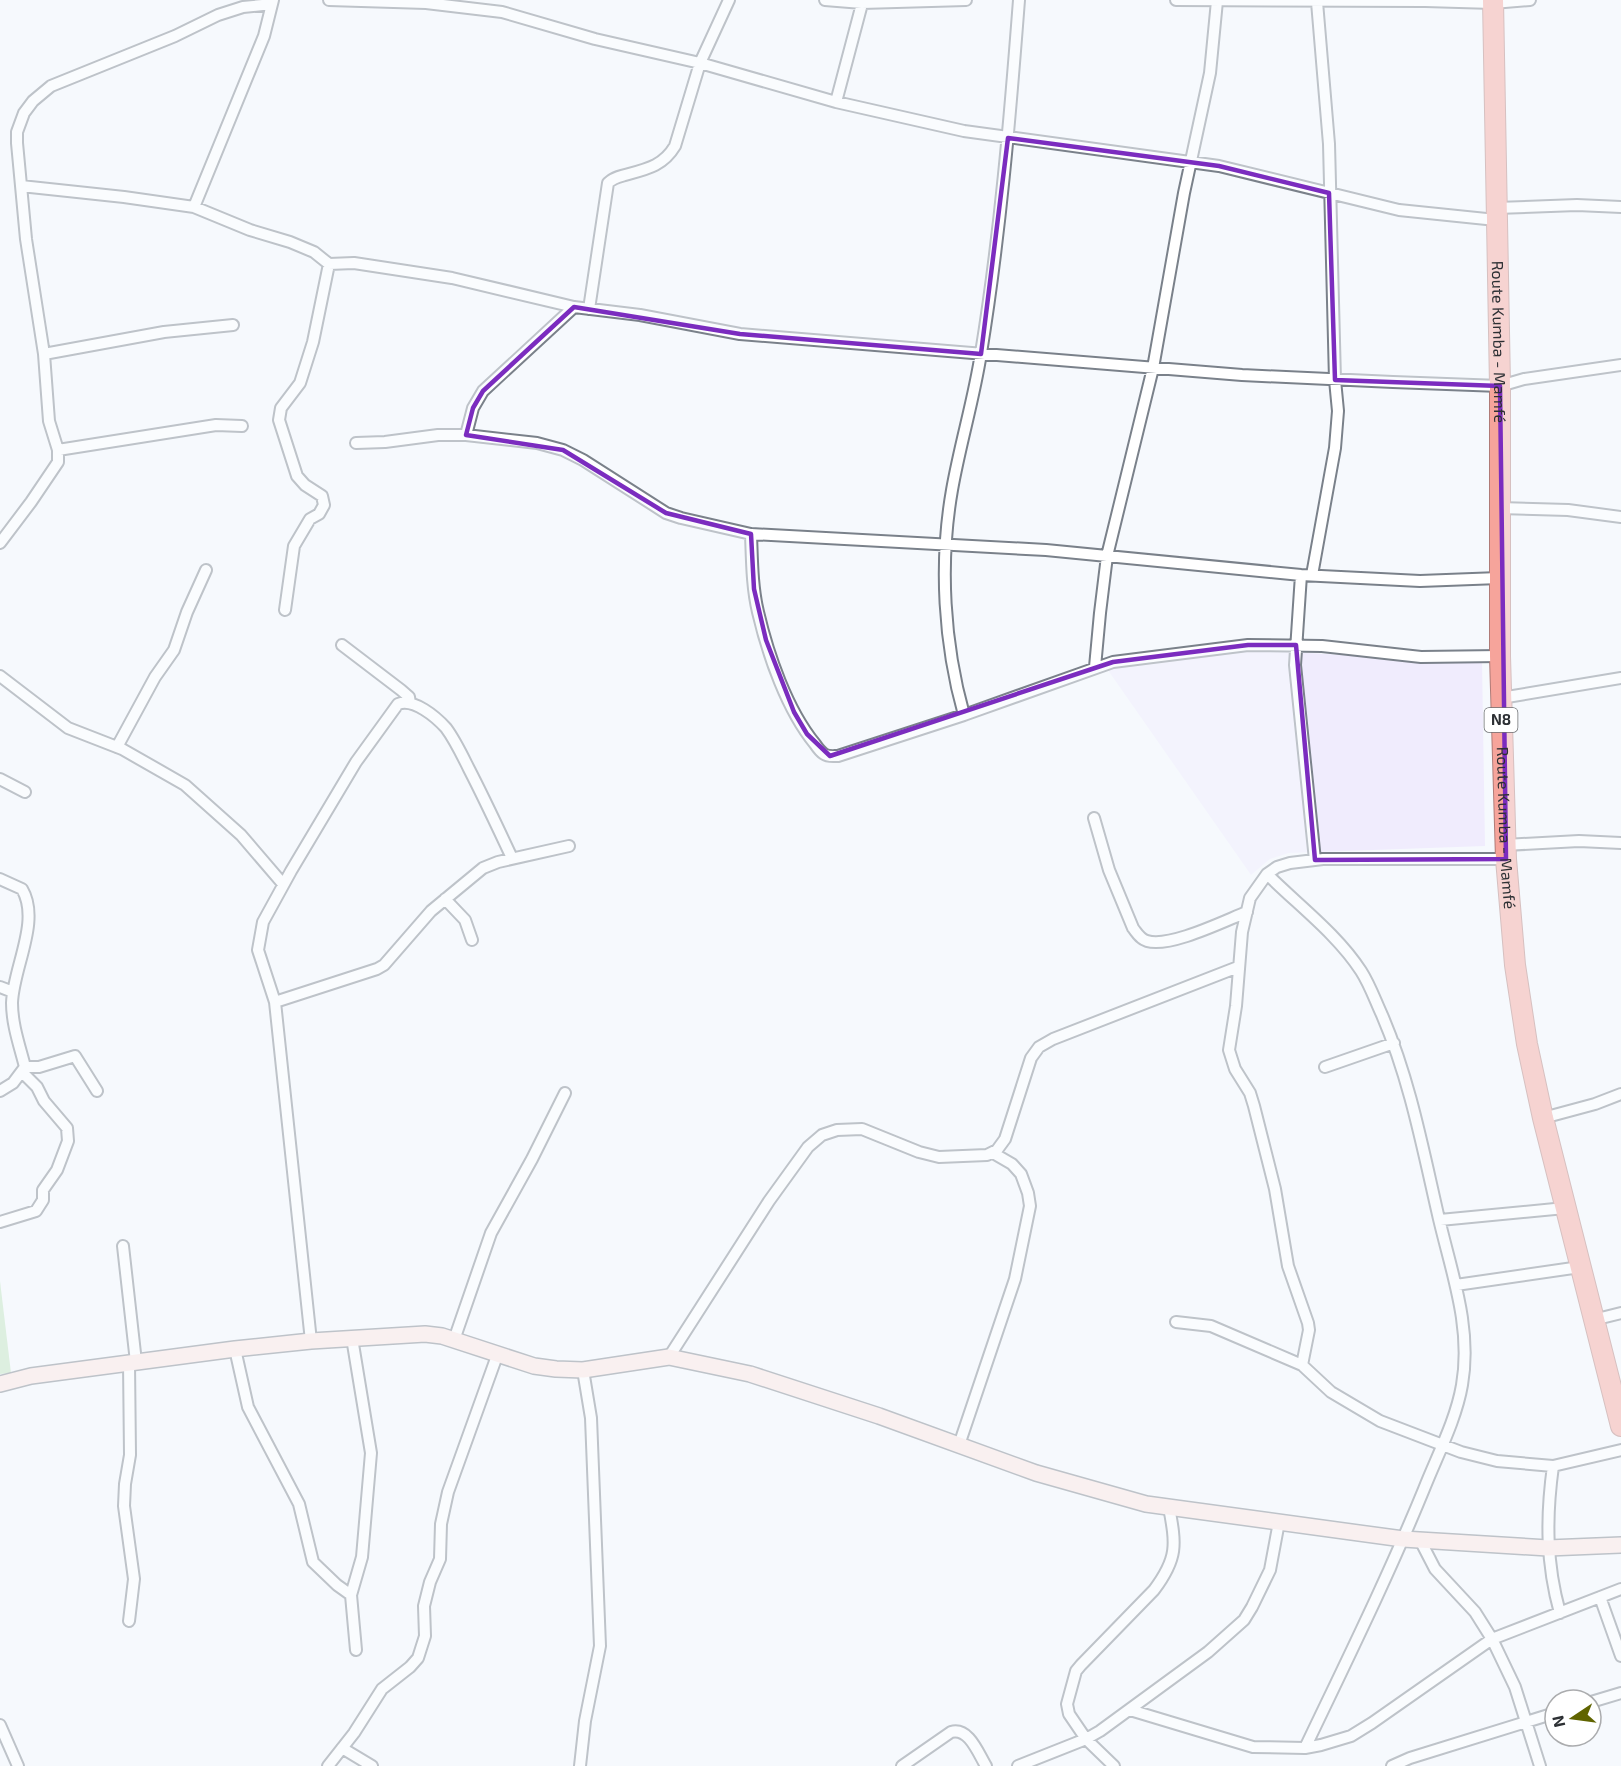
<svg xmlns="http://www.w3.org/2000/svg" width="1621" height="1766" font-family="'Exo 2',sans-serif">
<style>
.commercial{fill:#f0ecfd}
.garden{fill:#bfe3bd}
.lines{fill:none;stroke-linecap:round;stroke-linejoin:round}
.street-casing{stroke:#7a818a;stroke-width:14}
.secondary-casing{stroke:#7a818a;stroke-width:18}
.highway-casing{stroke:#b07b77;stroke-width:22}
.street{stroke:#fff;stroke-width:10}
.secondary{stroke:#fce4e1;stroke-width:15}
.highway{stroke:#f6a49b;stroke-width:20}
.marked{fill:none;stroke:#7b2cbf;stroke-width:4.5;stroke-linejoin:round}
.labels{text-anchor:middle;stroke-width:5;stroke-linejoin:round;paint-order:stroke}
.shield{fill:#fff;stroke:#6c6e71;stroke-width:1.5}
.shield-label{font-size:15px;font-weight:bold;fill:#2d3034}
.street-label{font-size:16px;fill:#2d3034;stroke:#fff}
</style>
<rect width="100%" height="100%" fill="#f6f9fd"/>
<!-- commercial -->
<path class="commercial" d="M 1242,649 L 1428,660 L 1482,661 L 1485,846 L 1289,853 L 1270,859 L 1251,875 L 1105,666 Z"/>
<!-- garden -->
<path class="garden" d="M 0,1281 L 11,1373 L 0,1374 Z"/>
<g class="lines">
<defs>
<path id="street" d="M 329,0 L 426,3 L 502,12 L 595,39 L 700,63 L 836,102 L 964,131 L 1219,166 L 1399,210 L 1496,220
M 825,0 L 862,3 L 966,0
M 1176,0 L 1425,1 L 1493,3 L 1530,0
M 836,102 L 863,0
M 21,186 L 124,197 L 194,207 L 250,230 L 290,242 L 314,252 L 329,264 L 354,263 L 452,278 L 574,307 L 640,315 L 740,334 L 1242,375 L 1393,382 L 1500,386 L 1524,379 L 1621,365
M 194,207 L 264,36 L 273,0
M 1496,208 L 1577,205 L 1621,207
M 589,309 L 608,183 C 613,178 618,177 625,175 C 647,169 663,166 675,146 L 700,63 L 729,0
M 44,354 L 164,332 L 233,325
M 466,435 L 473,408 L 483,391 L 574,307
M 356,443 L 385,442 L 438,435 L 466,435 L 537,443 L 563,450 L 583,460 L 666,513 L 681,518 L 751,534 L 1046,550 L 1301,575 L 1420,581 L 1499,578
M 58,450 L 216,425 L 242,426
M 1499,508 L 1568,510 L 1621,517
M 751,534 C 752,560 752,587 758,612 C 768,655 787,710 815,744 C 817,747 821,752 824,754 C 828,757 833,756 838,756 L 964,715 L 1113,662 L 1248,645 L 1322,646 L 1421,657 L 1500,656
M 0,543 L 31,502 L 58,462 L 58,450 L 49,421 L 44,354 L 26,239 L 17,143 L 17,132 L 24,113 L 33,101 L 51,86 L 175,36 L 218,15 L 243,7 L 272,4
M 1301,575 L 1295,665 L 1315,860
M 1312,575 L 1335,448 L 1338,411 L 1335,380 L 1329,144 L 1317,2
M 285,610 L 294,546 L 310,519 L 319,514 L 324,505 L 322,496 L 305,485 L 297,476 L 279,420 L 281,408 L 300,383 L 313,342 L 329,264
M 342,645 L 401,690 L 409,697 L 410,703
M 1095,667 L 1100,613 L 1107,556 L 1153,368 L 1184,193 L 1210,73 L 1217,1
M 0,676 L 68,728 L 122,749 L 185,785 L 241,835 L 283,884
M 1501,698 L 1621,678
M 964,715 C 944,644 939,564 952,490 C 960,444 974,399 981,353 C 1000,236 1010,118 1019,0
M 117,747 L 155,677 L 174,650 L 187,612 L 206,570
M 0,779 L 25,792
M 1094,818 L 1109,870 L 1133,928 C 1137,933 1140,939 1147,941 C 1170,948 1224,921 1247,912
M 1505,845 L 1579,841 L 1621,843
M 1506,859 L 1323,859 L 1290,863 L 1277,867 L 1267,874 L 1250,898 L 1242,932 L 1236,1006 L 1229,1050 L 1235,1069 L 1250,1093 L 1254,1106 L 1275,1189 L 1288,1266 L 1308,1323 L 1309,1330 L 1302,1365 L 1331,1392 L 1380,1421 L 1461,1452 L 1497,1461 L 1553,1466 L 1621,1450
M 1267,874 C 1298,905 1337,934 1361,971 C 1370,985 1375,1000 1382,1015 C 1410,1080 1423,1150 1439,1219 C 1452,1274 1472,1328 1462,1385 C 1456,1420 1437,1456 1424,1489 C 1388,1577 1346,1662 1305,1748
M 0,879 L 22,889 C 41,921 13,968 12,1003 C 12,1025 20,1047 25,1067 L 13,1083 L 0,1091
M 445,899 L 465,920 L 472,940
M 0,987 L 13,992
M 275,1002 L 258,950 L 263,922 L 291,871 L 356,762 L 398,704 C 414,698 436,717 446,728 C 455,740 462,755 469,769 C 484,798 498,828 512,858
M 25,1067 L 39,1067 L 75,1056 L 97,1091
M 1325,1067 L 1394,1043
M 1543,1118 L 1595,1104 L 1621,1094
M 1440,1220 L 1565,1208
M 0,1222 L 36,1211 L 43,1200 L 43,1190 L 57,1170 L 68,1141 L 67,1128 L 44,1101 L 37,1087 L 22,1072
M 123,1246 L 136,1362
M 1456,1285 L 1580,1267
M 1593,1320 L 1621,1313
M 1176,1322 L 1211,1326 L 1302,1365
M 352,1338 L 371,1453 L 362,1557 L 351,1595 L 356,1650
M 454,1340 L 491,1233 L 532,1159 L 565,1093
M 311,1341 L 275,1002 L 377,969 L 384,965 L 431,911 L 483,868 L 498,862 L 569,846
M 235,1349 L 248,1407 L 299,1504 L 313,1562 L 337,1585 L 351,1595
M 669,1357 L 769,1201 L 808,1147 L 822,1135 L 837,1130 L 862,1129 L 919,1152 L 939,1157 L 987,1155 L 997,1150 L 1005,1139 L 1031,1058 L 1039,1047 L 1053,1039 L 1238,967
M 129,1363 L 130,1455 L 125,1484 L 124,1506 L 134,1579 L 129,1621
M 959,1445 L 1015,1279 L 1030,1206 L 1028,1193 L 1021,1174 L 1012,1164 L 993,1153
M 1553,1466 C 1546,1517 1546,1563 1560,1613
M 1420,1540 L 1435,1569 L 1475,1612 L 1492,1639 L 1515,1687 L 1540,1766
M 1600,1597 L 1621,1656
M 1591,1702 L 1621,1693
M 1130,1710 L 1253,1747 L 1305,1748 L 1321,1745 L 1351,1736 L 1372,1723 L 1492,1639 L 1621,1589
M 0,1725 L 18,1766
M 342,1748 L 372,1766
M 328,1766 L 354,1733 L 382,1689 L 410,1667 L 418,1658 L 425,1636 L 424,1606 L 430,1582 L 440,1559 L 441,1524 L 448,1492 L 498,1353
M 580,1766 L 585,1721 L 600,1646 L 591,1418 L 583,1370
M 902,1766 L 951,1732 C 969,1727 978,1753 986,1766
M 1018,1766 L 1086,1739 L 1100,1731 L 1208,1652 L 1244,1620 L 1252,1607 L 1270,1570 L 1279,1522
M 1114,1766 L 1086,1739 L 1069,1714 L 1067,1704 L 1076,1671 L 1081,1665 L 1154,1590 C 1178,1558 1176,1545 1169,1507
M 1392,1766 L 1410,1758 L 1555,1713"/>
<path id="secondary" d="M 0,1384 L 31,1376 L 235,1349 L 311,1341 L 425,1334 L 442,1336 L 534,1366 L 556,1369 L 583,1370 L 669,1357 L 750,1374 L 879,1416 L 1036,1473 L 1146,1504 L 1403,1539 L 1548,1548 L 1621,1545"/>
<g id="highway">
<path id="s1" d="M 1493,0 L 1500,386 L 1500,656 L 1506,859 L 1515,965 L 1527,1044 L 1543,1118 L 1621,1426"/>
</g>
</defs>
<!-- street casing -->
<use href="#street" class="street-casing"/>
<!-- secondary casing -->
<use href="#secondary" class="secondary-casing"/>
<!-- highway casing -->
<use href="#highway" class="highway-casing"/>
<!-- street -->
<use href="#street" class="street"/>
<!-- secondary -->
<use href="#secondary" class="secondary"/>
<!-- highway -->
<use href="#highway" class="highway"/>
</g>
<!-- marked area -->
<path d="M0 0H1621V1766H0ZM 1008,138 L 1219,166 L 1329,193 L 1335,380 L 1500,386 L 1506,859 L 1315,860 L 1296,645 L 1248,645 L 1113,662 L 830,756 L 807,734 L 794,712 L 766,640 L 754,589 L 751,534 L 666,513 L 563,450 L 466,435 L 473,408 L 483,391 L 574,307 L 740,334 L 981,354 Z" fill="#f6f9fd" fill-opacity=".55" fill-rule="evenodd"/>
<path class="marked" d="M 1008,138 L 1219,166 L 1329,193 L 1335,380 L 1500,386 L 1506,859 L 1315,860 L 1296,645 L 1248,645 L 1113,662 L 830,756 L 807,734 L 794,712 L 766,640 L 754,589 L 751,534 L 666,513 L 563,450 L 466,435 L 473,408 L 483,391 L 574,307 L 740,334 L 981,354 Z"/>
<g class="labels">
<!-- shield labels -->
<rect class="shield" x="1484.5" y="708" width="33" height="24" rx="4.5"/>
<g class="shield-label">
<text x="1501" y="725">N8</text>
</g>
<!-- street labels -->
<g class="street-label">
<text dy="6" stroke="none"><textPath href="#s1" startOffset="342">Route Kumba - Mamfé</textPath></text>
<text dy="6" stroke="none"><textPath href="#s1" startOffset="828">Route Kumba - Mamfé</textPath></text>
</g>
</g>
<!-- north arrow -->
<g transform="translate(1573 1718) rotate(257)"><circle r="28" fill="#ffffff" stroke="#abacae" stroke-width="1.5"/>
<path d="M0-4.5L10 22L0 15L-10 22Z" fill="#606400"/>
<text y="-9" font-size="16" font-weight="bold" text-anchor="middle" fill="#2d3034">N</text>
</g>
</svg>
